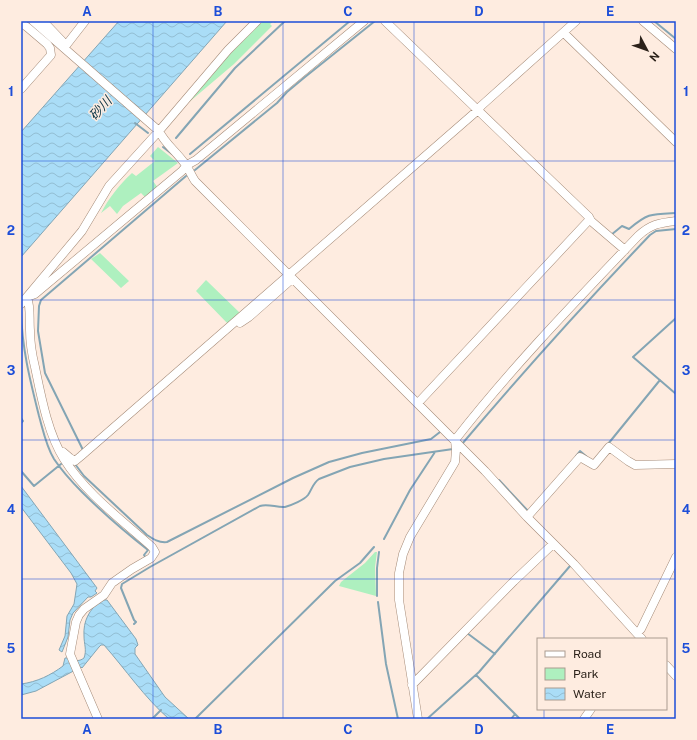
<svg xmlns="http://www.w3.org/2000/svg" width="697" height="740" font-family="'Public Sans','Noto Sans JP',sans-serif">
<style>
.green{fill:#aef0bf}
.water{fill:url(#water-waves);stroke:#84a5b4}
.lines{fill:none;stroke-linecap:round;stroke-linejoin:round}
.stream{stroke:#84a5b4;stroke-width:2}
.minor-casing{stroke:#a58b78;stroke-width:9}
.minor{stroke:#fff;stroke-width:8}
.grid{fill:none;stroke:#1d4ed8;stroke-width:1;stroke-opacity:0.55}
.labels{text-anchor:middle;stroke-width:3;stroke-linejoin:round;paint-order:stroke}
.water-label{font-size:13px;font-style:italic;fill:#0e3849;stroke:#feece0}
.neatline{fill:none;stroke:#1d4ed8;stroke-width:1.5}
.grid-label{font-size:13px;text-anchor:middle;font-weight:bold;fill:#1d4ed8}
</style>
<defs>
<pattern id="water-waves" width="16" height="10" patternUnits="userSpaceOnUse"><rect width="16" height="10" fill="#aaddf7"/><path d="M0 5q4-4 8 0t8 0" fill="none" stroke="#92bdd3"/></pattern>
</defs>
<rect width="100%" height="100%" fill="#feece0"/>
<!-- green -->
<path class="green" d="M 263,21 L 278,21 L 275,23 L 273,22 L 270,24 L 272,26 L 234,64 L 188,103 L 228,56 Z
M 158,147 L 178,163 L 153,181 L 158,188 L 146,198 L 141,193 L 123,206 L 117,214 L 110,206 L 101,213 C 109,198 119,185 132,173 L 136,176 L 155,161 L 150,156 Z
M 100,253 L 129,281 L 121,288 L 91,259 Z
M 206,280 L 241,314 L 229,325 L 196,291 Z
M 375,552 L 377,552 L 375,567 L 376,596 L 339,586 L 341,582 L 365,563 Z"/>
<!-- water -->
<path class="water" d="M 119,21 L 227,21 L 21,257 L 21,132 Z
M 21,486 L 97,588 L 95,591 L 97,593 L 91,597 L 88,597 L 73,613 L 70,620 L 68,637 L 62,652 L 59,650 L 65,636 L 67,616 L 74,604 L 77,584 L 71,573 L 21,507 Z
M 101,600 L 107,600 L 136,639 L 138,645 L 135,648 L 135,654 L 165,697 L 189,719 L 169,719 C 144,697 126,670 104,645 L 101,645 L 99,647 L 82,668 L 81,667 L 36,691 L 21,695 L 21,684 C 37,682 51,675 63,666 L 65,658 L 68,658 C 73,661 79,662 84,658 C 87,650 84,644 84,636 C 83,621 89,610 101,600 Z"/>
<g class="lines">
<!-- stream -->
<path class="stream" d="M 654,21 L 676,39
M 675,21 L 676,23
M 135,123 L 148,133
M 176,138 L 235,68 L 285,21
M 163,147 L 172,154
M 190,154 L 350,21
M 195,170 L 277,103 L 287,92 L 305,77 L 375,21
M 611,235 L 622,226 L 629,229 C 648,213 651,214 676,213
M 21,311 C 22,349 30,380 39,416 C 43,430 46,446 54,459 C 62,471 72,482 82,492 C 103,513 125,532 148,550 L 144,555 L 146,558
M 676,318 L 633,357 L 676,394
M 21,418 L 23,421 L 21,423
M 463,444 L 462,444 C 523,372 585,303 650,235 L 656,231 L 676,229
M 608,444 L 660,380
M 83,450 L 45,373 L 38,331 L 39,306 L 41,300 L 186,176
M 576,456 L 580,451 L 587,457
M 75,464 L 84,476 L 147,535 C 153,539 159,543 167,542 L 293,478 L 329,462 L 362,453 L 431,439 L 440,432
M 21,471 L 34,486 L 61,464
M 499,480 L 529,512
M 384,539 L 410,490 L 435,452
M 377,596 L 377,568 L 379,552
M 378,602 L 386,664 L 398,719
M 134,624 L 136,622 L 134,620 L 121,588 L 122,584 L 150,567 L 260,506 C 268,503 277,508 285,507 C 292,505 304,500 308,495 C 312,489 313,483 319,479 L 350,467 L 384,459 L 453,449
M 467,633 L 495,654
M 476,675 L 520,719
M 152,719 L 161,710
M 195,719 L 335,581 L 360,563 L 374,547
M 427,719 L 479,672 L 570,566
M 511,719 L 515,714"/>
<defs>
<path id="minor" d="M 33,21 L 159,131 C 165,144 177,152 185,164 C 189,169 191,175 195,181 L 485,471 L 527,517 L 574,564 L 642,639
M 43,21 L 64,43
M 385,21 L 589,217 L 591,221 L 625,250
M 643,21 L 676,49
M 21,23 L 27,27 L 47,44 L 50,48 L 51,55 L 21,89
M 566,35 L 676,142
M 64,48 L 85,21
M 21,304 L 82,231 L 109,186 L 159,131 L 228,50 L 257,21
M 240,323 L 249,317 L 292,279
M 418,403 L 590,219
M 63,452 L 70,458 L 75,461 L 81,456 L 478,110 L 481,106 L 576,21
M 527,517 L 580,457 L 594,465 L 609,447 L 628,461 L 635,465 L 676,464
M 637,633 L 641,629 L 676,557
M 666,665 L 676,676
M 412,685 L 514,581 L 553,544
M 98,719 L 70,654 L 76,622 L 79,615 L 84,609 L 104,595 L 112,583 L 132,569 L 151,558 L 155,552 L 152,547 C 122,520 86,494 64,459 C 48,434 41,396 35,367 C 32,355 30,343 30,330 C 29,319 31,308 27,297 L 35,294 L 182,171 L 187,165 L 196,160 L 364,21
M 418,719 L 399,600 L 399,573 L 403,554 L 410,537 L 455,462 L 456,450 L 455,440 C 511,368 575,302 638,236 C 651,224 659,223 676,221
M 584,719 L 591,709"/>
</defs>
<!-- minor casing -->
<use href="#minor" class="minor-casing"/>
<!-- minor -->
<use href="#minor" class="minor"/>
</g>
<!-- grid -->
<path class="grid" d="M 153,21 L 153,719M 283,21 L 283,719M 414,21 L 414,719M 544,21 L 544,639M 21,161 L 676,161M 21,300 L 676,300M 21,440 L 676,440M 21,579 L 676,579M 544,709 L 544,719"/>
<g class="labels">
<!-- water labels -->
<g class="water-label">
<text transform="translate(100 108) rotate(-48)" y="5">砂川</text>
</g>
</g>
<!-- border -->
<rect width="697" height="740" fill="none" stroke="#feece0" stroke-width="44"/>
<!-- legend -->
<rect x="537" y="638" width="130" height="72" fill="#feece0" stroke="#aa9b90"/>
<rect x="545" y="651" width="20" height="6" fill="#ffffff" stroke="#aa9b90"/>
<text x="573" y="658" font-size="12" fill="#2b2119">Road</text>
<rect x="545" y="668" width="20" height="12" fill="#aef0bf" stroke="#aa9b90"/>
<text x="573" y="678" font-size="12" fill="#2b2119">Park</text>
<rect x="545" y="688" width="20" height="12" fill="url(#water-waves)" stroke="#aa9b90"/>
<text x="573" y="698" font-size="12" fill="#2b2119">Water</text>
<!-- north arrow -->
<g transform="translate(647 50) rotate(131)" stroke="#feece0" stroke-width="3" paint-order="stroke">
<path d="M0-3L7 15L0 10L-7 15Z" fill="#2b2119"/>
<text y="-6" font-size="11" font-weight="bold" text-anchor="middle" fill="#2b2119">N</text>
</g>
<rect x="22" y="22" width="653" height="696" class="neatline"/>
<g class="grid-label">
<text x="87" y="16">A</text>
<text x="218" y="16">B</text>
<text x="348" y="16">C</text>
<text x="479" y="16">D</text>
<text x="610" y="16">E</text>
<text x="11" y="96">1</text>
<text x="686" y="96">1</text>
<text x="11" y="235">2</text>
<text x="686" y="235">2</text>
<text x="11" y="375">3</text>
<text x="686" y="375">3</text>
<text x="11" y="514">4</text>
<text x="686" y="514">4</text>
<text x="11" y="653">5</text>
<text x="686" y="653">5</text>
<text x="87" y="734">A</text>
<text x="218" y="734">B</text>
<text x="348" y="734">C</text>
<text x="479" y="734">D</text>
<text x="610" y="734">E</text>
</g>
</svg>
